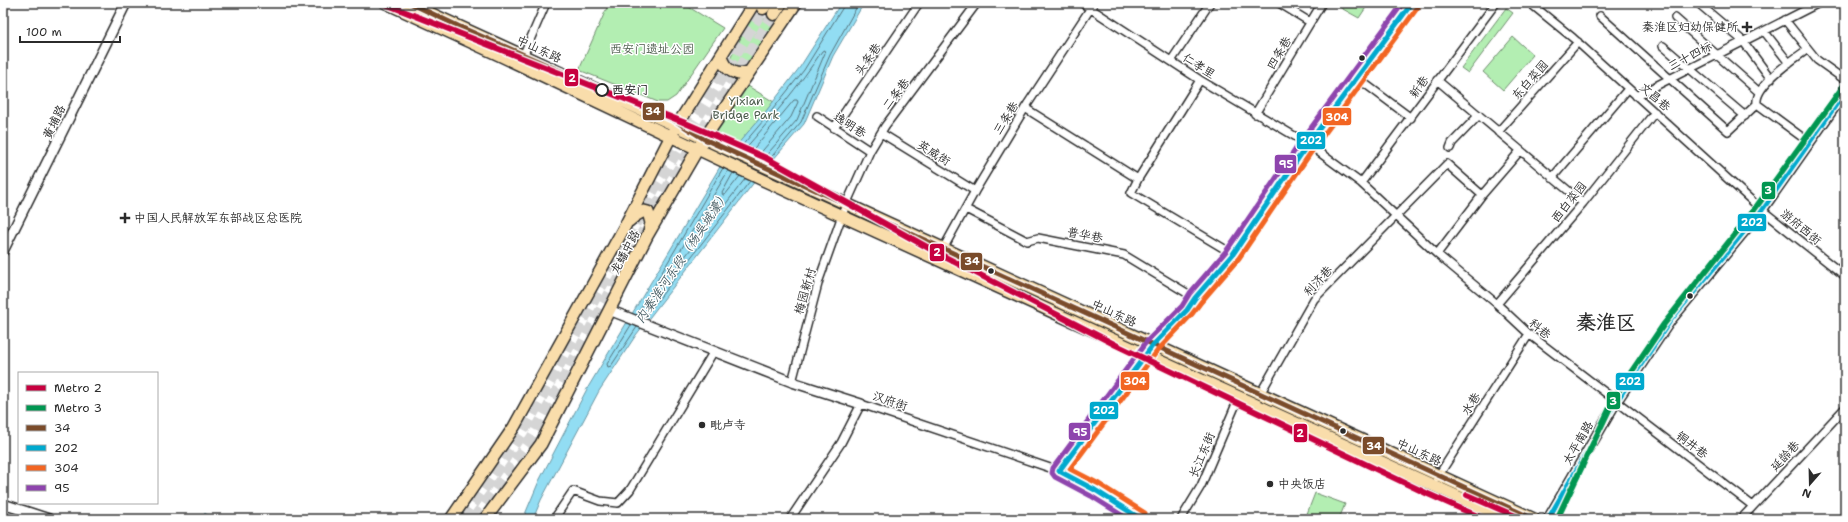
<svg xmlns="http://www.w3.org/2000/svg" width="1848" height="522" viewBox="0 0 1848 522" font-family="'Shantell Sans','LXGW WenKai TC',sans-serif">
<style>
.green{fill:#b3eeb2;stroke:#6f8c6e}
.water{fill:#92ddf3;stroke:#6996a3}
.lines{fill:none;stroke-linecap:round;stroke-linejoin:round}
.shore{stroke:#54727b;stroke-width:1}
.stream{stroke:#6996a3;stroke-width:2}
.highway-tunnel{stroke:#d5d5d5;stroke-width:12;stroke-dasharray:12 6;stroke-linecap:butt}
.street-casing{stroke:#2b2b2b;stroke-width:10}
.secondary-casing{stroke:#2b2b2b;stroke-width:12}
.primary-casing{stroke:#2b2b2b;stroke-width:14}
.highway-casing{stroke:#2b2b2b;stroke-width:15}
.street{stroke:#fff;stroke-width:7}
.secondary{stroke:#fff;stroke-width:9}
.primary{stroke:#f9ddab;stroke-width:11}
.highway{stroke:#f9ddab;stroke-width:12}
.bus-1-casing{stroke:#fff;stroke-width:8}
.bus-2-casing{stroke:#fff;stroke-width:8}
.bus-3-casing{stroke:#fff;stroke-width:8}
.bus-4-casing{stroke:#fff;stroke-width:8}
.bus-1{stroke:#7a4b2a;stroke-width:5}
.bus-2{stroke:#00a9ce;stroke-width:5}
.bus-3{stroke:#f26522;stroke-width:5}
.bus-4{stroke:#8e44ad;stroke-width:5}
.metro-1-casing{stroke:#fff;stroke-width:9}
.metro-2-casing{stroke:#fff;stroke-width:9}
.metro-1{stroke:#c7003f;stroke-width:6}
.metro-2{stroke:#009651;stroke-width:6}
.poi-dot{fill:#2b2b2b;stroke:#fff;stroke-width:1.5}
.stop-dot{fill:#fff;stroke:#2b2b2b;stroke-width:2}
.labels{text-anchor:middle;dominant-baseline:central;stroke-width:3;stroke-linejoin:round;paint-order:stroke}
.poi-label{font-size:12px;fill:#2b2b2b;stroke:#fff;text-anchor:start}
.street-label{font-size:12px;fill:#2b2b2b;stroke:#fff}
.park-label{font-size:12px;fill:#4d5c4d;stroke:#fff}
.stop-label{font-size:12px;font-weight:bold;fill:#2b2b2b;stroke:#fff;text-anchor:start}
.water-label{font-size:13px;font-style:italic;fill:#4a6067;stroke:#fff}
.town-label{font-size:20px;font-weight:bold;fill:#2b2b2b;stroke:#fff}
.line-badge{stroke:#fff;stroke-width:1.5}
.badge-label{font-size:11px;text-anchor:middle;font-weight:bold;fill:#fff}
</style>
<rect width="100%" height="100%" fill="#fff"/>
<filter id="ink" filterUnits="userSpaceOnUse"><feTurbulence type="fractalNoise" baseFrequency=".025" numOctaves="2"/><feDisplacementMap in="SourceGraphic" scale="8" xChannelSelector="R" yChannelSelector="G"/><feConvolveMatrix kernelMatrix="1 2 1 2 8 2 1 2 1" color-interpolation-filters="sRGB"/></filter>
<g filter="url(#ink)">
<path class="green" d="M609 3H682L723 28 676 96 667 102H658L579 70Z
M1332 3H1369L1359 18Z
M1506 8 1513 13 1468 73 1461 68Z
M754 12 777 26 748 64 742 68 736 67 730 59Z
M1513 37 1533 55 1503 90 1483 72Z
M743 83 774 102 739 143 710 130Z
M1315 493 1345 504 1339 519H1305Z"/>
<path class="water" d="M841 3H864L833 56 804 124 759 176 636 335 599 391 541 500 533 519H523L539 481 587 389 724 160 766 111 800 67Z"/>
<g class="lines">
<path class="shore" d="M740 148 769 114 804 70 843 7 844 3
M744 150C772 118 799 86 822 51L824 50 825 53 797 120 763 159
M750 153 794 100H797L798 102 791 117 758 156
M768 161 801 122 830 55 859 3
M728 171 667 273 668 276H670L745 179
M733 173 722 193 723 195H725L740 176
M637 315 723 168
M644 318 750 181
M631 325 607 364 608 367 611 366 637 327"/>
<path class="stream" d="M205 514 213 519"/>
<path class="highway-tunnel" d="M463 519 523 431 653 190 763 8
M474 519 532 438 664 194 774 14"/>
<g class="street-casing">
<path id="street" d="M1082 3 1200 80 1308 144 1361 183 1437 254 1497 304 1529 334 1753 506
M1279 3 1310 22
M1530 3 1573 38 1762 210 1845 276
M1698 3 1743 41 1771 79
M1600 16 1728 131 1757 104 1810 143
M1675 18 1759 92
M1785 20 1817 60 1845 80
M1764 31 1789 63
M1663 46 1745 116
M523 56 546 3
M1171 61 1210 3
M1356 77 1411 118
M1437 80 1583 203
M1636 96 1819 3
M1757 104C1754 85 1794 59 1808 49
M1025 108 1138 179 1200 80
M1255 114 1322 3
M817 116 870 151
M834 128 919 3
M1498 132 1578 42
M881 133 975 191
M1450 148 1452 143 1479 115
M1552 178 1628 89
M1138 179 1131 193 1233 254
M1361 183 1496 3
M966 209 1027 241 1038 238 1124 255 1195 298
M943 249 975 191 1025 108 1094 3
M1437 254 1482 195 1520 151
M1497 304 1583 203 1655 112
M792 382 819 280 845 207 870 151 885 126 977 3
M1260 394 1314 299 1447 164 1482 195
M1437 478 1529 334
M554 519 573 491 600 501 618 503 630 490 714 351
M790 519 841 443 861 404 1059 471 1153 345
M1181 519 1201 486 1239 397
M1741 519 1845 408"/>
</g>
<g class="secondary-casing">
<path id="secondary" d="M3 251 126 3
M609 310 792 382 861 404
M1153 345 1187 310 1195 298 1233 254 1308 144 1412 3
M1059 471 1095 490 1141 519
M3 504 49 519
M1548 519 1616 402 1670 321 1762 210 1845 92"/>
</g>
<g class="primary-casing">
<path id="primary" d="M386 3 499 55 763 180 1507 519
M408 3 1534 519
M721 56C724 70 737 78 750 71
M629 221 635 216 644 211 648 212 651 223 649 232
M451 519 514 427 625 226 673 132 754 3
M485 519 541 444 647 236 700 145 796 3"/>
</g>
<g class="highway-casing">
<path id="highway" d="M763 8 767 3
M774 14 781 3"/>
</g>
<use href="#street" class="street"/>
<use href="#secondary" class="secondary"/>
<use href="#primary" class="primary"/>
<use href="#highway" class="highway"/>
<g class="bus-1-casing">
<path id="bus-1" d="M410 3 458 26 677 122 704 139 1534 519"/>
</g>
<g class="bus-2-casing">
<path id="bus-2" d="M1141 519 1095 490 1059 471 1153 345 1187 310 1195 298 1233 254 1308 144 1412 3
M1548 519 1616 402 1670 321 1762 210 1845 92"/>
</g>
<g class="bus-3-casing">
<path id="bus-3" d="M1145 513 1099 484 1070 469 1158 350 1192 314 1201 302 1239 258 1314 148 1418 7"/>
</g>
<g class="bus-4-casing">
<path id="bus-4" d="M1128 519 1091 496 1055 477 1052 473 1053 468 1147 341 1182 306 1190 293 1227 250 1302 140 1403 3"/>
</g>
<use href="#bus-1" class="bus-1"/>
<use href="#bus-2" class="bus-2"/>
<use href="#bus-3" class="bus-3"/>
<use href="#bus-4" class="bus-4"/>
<g class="metro-1-casing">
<path id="metro-1" d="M383 3 683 122 766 158 945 257 1116 345 1428 494 1484 519
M1467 495 1522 519"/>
</g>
<g class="metro-2-casing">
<path id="metro-2" d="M1557 519 1617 393 1664 324 1754 210 1845 84"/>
</g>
<use href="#metro-1" class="metro-1"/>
<use href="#metro-2" class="metro-2"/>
</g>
</g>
<g class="poi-dot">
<path d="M1745 21h4v4h4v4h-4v4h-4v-4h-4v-4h4z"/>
<circle cx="1362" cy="58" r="3.5"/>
<path d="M123 212h4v4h4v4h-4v4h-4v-4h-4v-4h4z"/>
<circle cx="991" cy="271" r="3.5"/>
<circle cx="1690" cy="296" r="3.5"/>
<circle cx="702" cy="425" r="4"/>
<circle cx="1343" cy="431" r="3.5"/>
<circle cx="1270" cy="484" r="4"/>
</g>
<circle class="stop-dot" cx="602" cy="90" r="6"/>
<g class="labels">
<g class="poi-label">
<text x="1738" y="27" text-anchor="end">秦淮区妇幼保健所</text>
<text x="134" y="218">中国人民解放军东部战区总医院</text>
<text x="710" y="425">毗卢寺</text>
<text x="1278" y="484">中央饭店</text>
</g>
<g class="street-label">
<text transform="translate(539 49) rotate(25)">中山东路</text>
<text transform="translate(1279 53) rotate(-59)">四条巷</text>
<text transform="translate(1690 56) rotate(-28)">三十四标</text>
<text transform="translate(868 59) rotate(-55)">头条巷</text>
<text transform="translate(1199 66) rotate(33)">仁孝里</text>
<text transform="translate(1530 80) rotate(-48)">东白菜园</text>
<text transform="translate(1419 87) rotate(-55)">新巷</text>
<text transform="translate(896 94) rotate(-52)">二条巷</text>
<text transform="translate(1655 97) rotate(41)">文昌巷</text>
<text transform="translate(1006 118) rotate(-58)">三条巷</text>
<text transform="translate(54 122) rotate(-64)">黄埔路</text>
<text transform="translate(850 125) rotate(33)">逸明巷</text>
<text transform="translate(934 153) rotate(32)">英威街</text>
<text transform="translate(1569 202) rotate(-51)">西白菜园</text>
<text transform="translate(1801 227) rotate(39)">游府西街</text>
<text transform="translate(1085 235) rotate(11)">普华巷</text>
<text transform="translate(625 252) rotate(-62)">龙蟠中路</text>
<text transform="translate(1318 281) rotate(-47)">利济巷</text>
<text transform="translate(805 291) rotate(-74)">梅园新村</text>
<text transform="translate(1114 313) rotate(25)">中山东路</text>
<text transform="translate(1540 329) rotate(40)">科巷</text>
<text transform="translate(890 401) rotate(18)">汉府街</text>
<text transform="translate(1471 404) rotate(-58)">水巷</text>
<text transform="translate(1578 443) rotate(-60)">太平南路</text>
<text transform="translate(1692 445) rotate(37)">铜井巷</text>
<text transform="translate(1419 452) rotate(25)">中山东路</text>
<text transform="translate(1202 455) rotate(-67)">长江东街</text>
<text transform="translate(1785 456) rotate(-47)">延龄巷</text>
</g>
<g class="park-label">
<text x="652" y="49">西安门遗址公园</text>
<text x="746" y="101">Yixian<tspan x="746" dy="14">Bridge Park</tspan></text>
</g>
<g class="stop-label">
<text x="612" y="90">西安门</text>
</g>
<g class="water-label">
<text transform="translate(682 257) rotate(-56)">内秦淮河东段（杨吴城濠）</text>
</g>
<g class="town-label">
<text x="1606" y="322">秦淮区</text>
</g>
</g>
<g class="line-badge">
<rect x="564" y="68" width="15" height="19" rx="4" fill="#c7003f"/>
<rect x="642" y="102" width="23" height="19" rx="4" fill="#7a4b2a"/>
<rect x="1322" y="107" width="30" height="19" rx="4" fill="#f26522"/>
<rect x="1296" y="131" width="30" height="19" rx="4" fill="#00a9ce"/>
<rect x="1274" y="154" width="23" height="20" rx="4" fill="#8e44ad"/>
<rect x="1761" y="181" width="15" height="19" rx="4" fill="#009651"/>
<rect x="1737" y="213" width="30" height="19" rx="4" fill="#00a9ce"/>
<rect x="929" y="243" width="16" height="19" rx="4" fill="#c7003f"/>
<rect x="960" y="252" width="23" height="19" rx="4" fill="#7a4b2a"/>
<rect x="1120" y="371" width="30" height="20" rx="4" fill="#f26522"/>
<rect x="1615" y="372" width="30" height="19" rx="4" fill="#00a9ce"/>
<rect x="1606" y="391" width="15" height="19" rx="4" fill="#009651"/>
<rect x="1089" y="401" width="30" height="19" rx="4" fill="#00a9ce"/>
<rect x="1068" y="422" width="23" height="19" rx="4" fill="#8e44ad"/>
<rect x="1293" y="423" width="15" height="20" rx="4" fill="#c7003f"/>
<rect x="1362" y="436" width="23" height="19" rx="4" fill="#7a4b2a"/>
</g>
<g class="badge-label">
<text x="572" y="82">2</text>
<text x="653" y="115">34</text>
<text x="1337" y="121">304</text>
<text x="1311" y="144">202</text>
<text x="1286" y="168">95</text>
<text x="1768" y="194">3</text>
<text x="1752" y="226">202</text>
<text x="937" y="256">2</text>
<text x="972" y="265">34</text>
<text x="1135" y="385">304</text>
<text x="1630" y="385">202</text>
<text x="1613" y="405">3</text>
<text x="1104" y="414">202</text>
<text x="1080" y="436">95</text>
<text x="1300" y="437">2</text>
<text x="1374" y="450">34</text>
</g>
<rect width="1848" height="522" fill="none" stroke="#fff" stroke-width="16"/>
<rect x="8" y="8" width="1832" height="506" fill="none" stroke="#2b2b2b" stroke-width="1.5" filter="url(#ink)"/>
<rect x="18" y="372" width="140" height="132" fill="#ffffff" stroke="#aaaaaa"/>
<rect x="26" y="385" width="20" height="6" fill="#c7003f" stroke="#aaaaaa"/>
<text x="54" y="392" font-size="12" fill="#2b2b2b">Metro 2</text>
<rect x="26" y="405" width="20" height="6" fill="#009651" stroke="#aaaaaa"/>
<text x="54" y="412" font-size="12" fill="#2b2b2b">Metro 3</text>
<rect x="26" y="425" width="20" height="6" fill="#7a4b2a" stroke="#aaaaaa"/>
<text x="54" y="432" font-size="12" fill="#2b2b2b">34</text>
<rect x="26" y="445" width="20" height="6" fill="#00a9ce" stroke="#aaaaaa"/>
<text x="54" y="452" font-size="12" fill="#2b2b2b">202</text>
<rect x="26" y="465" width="20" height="6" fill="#f26522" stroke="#aaaaaa"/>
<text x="54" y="472" font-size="12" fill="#2b2b2b">304</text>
<rect x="26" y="485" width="20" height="6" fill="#8e44ad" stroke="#aaaaaa"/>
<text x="54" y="492" font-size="12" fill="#2b2b2b">95</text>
<g transform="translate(1810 484) rotate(200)" stroke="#ffffff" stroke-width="3" paint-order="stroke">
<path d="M0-3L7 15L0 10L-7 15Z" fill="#2b2b2b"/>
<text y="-6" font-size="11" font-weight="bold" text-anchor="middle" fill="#2b2b2b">N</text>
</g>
<path d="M20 36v6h100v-6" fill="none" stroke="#2b2b2b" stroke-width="2"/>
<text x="26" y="36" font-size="12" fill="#2b2b2b" stroke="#ffffff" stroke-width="3" paint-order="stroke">100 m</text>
</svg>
